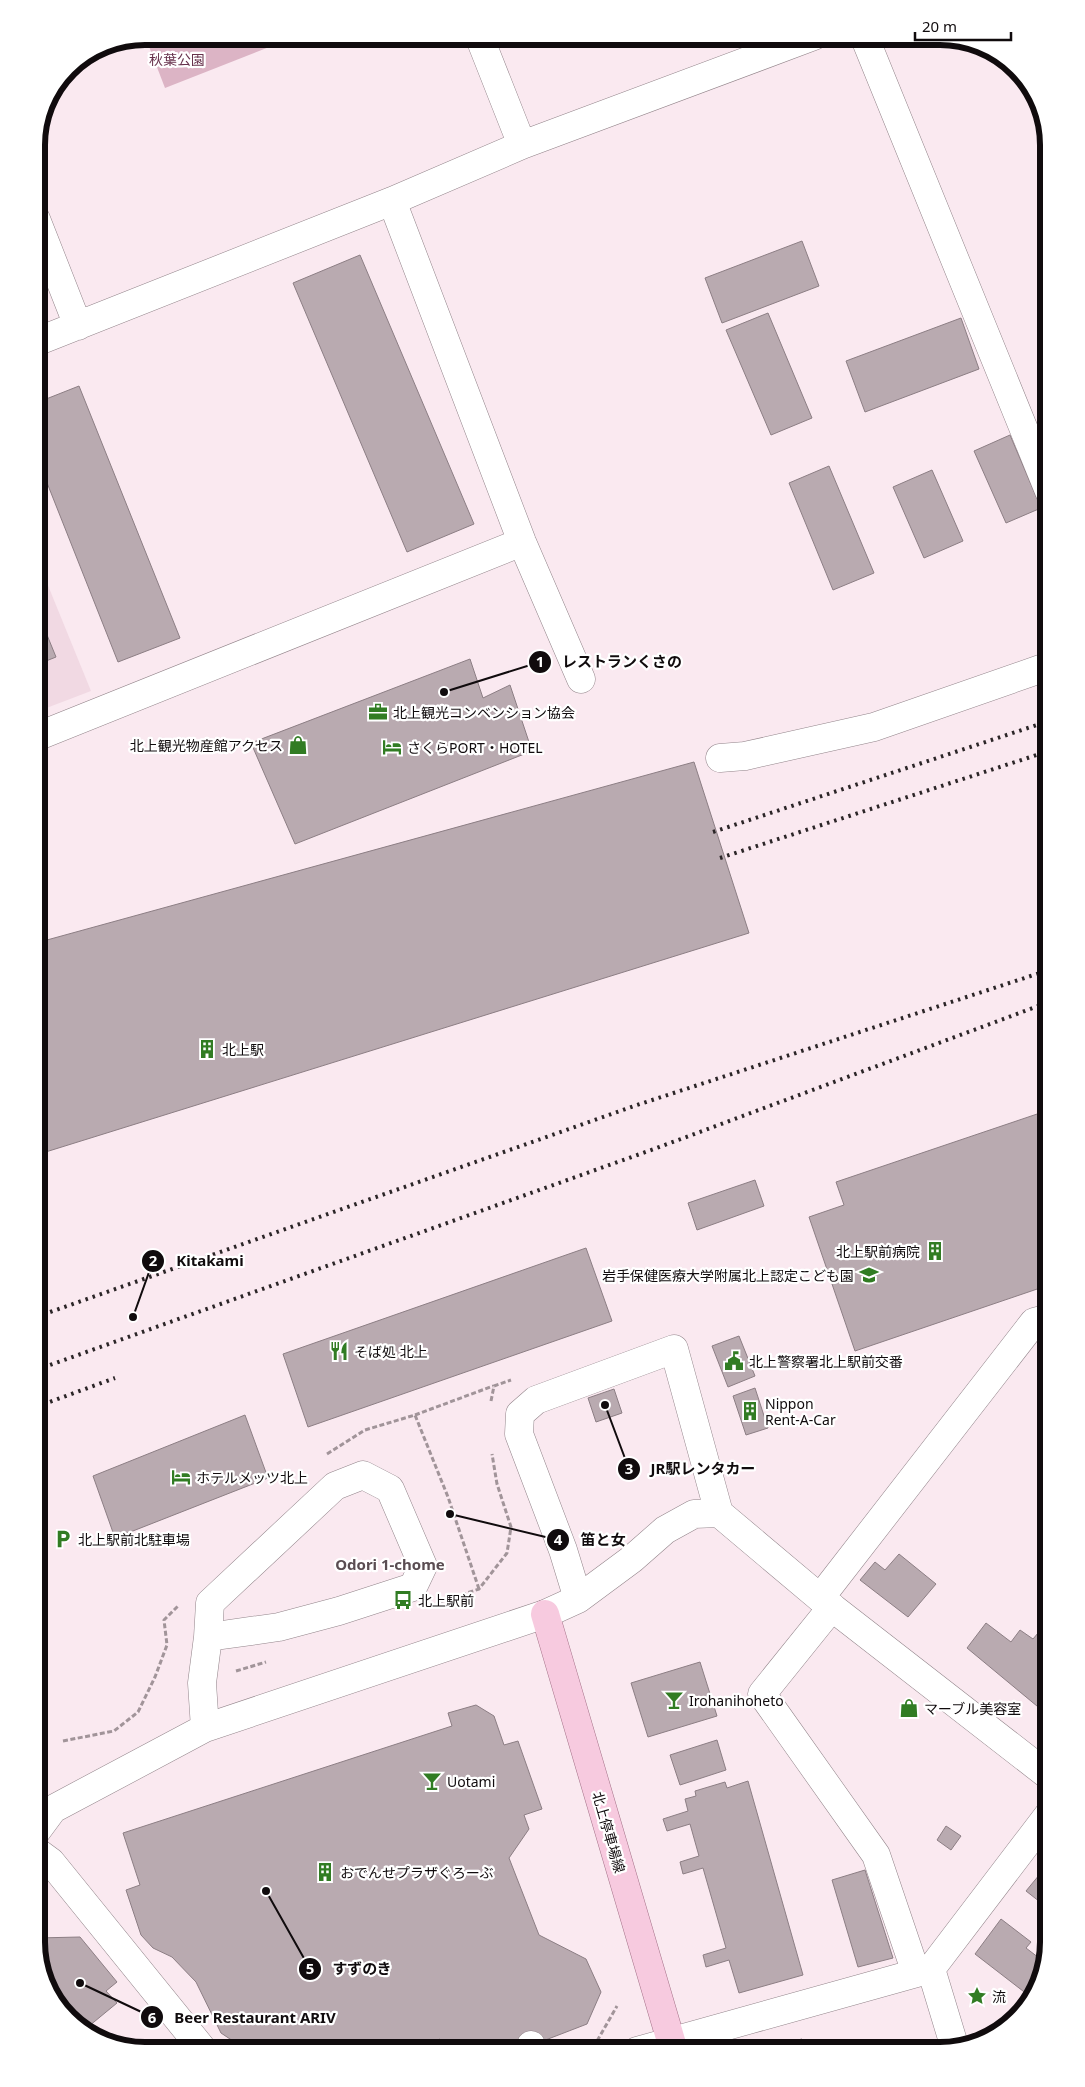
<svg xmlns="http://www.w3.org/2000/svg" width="1085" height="2087" viewBox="0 0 1085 2087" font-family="'Noto Sans','Noto Sans JP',sans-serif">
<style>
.built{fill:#f1d9e3}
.green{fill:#dcb4c5}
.building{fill:#b9aab0;stroke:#8c7e84}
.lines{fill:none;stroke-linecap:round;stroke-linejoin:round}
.minor-casing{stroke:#92848a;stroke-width:29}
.major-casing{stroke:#a37087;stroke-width:29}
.path{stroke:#a19499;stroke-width:3;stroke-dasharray:5 2.5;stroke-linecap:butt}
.minor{stroke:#fff;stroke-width:28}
.major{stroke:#f7cadf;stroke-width:28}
.rail{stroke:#2b2527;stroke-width:4;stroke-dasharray:2.5 5;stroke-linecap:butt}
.labels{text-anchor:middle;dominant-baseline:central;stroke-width:4.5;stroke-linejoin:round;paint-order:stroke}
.park-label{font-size:14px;fill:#67324c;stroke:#fff}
.poi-label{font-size:14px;fill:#100b0d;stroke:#fff;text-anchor:start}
.street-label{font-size:14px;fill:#100b0d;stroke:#fff}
.neighbourhood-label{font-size:15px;font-weight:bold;fill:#5a4d52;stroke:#fff}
.rim{fill:none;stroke:#100b0d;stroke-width:6}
.leader{fill:none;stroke:#100b0d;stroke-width:2}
.callout-dot{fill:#100b0d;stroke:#fff;stroke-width:2}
.mark-label{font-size:15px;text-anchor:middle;font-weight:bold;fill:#fff}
.callout-label{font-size:15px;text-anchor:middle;font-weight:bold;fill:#100b0d;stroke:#fff;stroke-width:4.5;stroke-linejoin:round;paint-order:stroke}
</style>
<rect width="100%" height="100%" fill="#fae9f0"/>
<path class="built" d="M36 556 91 691 36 712Z"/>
<path class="green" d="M145 36H297L165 88Z"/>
<path class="building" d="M802 241 819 286 722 323 705 278Z
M360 255 474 524 407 552 293 283Z
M768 313 812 418 771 435 726 330Z
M961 318 979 369 865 412 846 361Z
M79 386 180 638 118 662 36 455V403Z
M1010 435 1041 508 1006 523 974 451Z
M829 466 874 573 833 590 789 483Z
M932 470 963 541 924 558 893 487Z
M36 608 56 657 36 665Z
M470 659 483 698 510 685 532 751 295 844 251 743Z
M694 762 749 933 36 1155V943Z
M1049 1110V1285L855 1351 809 1217 844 1205 836 1182Z
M755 1180 764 1206 697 1230 688 1203Z
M586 1248 612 1321 308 1427 283 1354Z
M739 1336 755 1376 728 1387 712 1346Z
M755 1388 768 1428 746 1435 733 1396Z
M614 1389 622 1413 596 1422 588 1398Z
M245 1415 268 1478 115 1538 93 1476Z
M899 1554 936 1584 908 1617 860 1580 875 1562 885 1570Z
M1049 1620V1716L967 1648 986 1623 1011 1642 1020 1630 1033 1639Z
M700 1662 717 1716 648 1737 631 1683Z
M476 1705 494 1716 504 1745 518 1741 542 1809 524 1815 529 1829 509 1858 539 1935 586 1959 601 1992 587 2024 517 2051H444L440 2039 408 2051H248L221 2033 196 1982 172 1957 153 1948 141 1935 126 1890 140 1885 123 1833 452 1726 448 1713Z
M36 1727 39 1756 36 1760Z
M717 1740 726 1770 680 1785 670 1755Z
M748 1781 803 1975 739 1993 729 1960 706 1967 703 1955 726 1948 703 1868 683 1874 680 1862 699 1856 690 1824 667 1831 663 1819 688 1811 685 1799 696 1796 695 1791 725 1782 727 1788Z
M946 1826 961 1836 951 1850 937 1840Z
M1049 1863V1909L1026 1891Z
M865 1870 893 1958 858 1967 832 1880Z
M1001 1919 1031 1942 1026 1948 1043 1961 1032 1998 975 1954Z
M80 1937 117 1982 106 1991 117 2003 83 2031 45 1984 36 1942V1938Z
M802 2039 806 2051H765V2048Z"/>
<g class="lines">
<g class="minor-casing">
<path id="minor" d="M479 36 522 145
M864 36 1049 491
M392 201 522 542 581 679
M36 219 78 326
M36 342 392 201 522 145 814 36
M36 737 522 542
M720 758 745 756 874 727 1049 666
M820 1598 1034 1322 1049 1318
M578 1599 563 1550 519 1434 520 1414 536 1400 674 1349 719 1513
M832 1607 762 1694 876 1855 916 1973
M205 1728 202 1683 208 1637 210 1603 335 1486 363 1475 390 1489 423 1566 413 1587 339 1611 279 1627 208 1637
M36 1832 53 1809 205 1728 545 1614 578 1599 632 1559 665 1530 694 1514 719 1513 820 1598 1049 1776
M36 1851 51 1862 204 2051
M531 2045 532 2051
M955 2048 931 1969 1049 1814
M637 2051 931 1969"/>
</g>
<g class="major-casing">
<path id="major" d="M545 1614 674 2051"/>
</g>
<path class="path" d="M491 1401 494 1386 511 1380
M415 1415 493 1386
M327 1454 365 1430 415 1415 448 1497 479 1589
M440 1602 479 1589 507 1553 511 1527 497 1484 492 1454
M236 1671 266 1662
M63 1741 114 1731 138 1712 155 1677 167 1645 164 1620 179 1605
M569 2051 597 2041 617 2006"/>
<use href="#minor" class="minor"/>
<use href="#major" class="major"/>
<path class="rail" d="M713 832 1049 721
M720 858 1049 751
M36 1317 637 1105 1049 970
M36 1370 654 1149 1049 1002
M36 1407 115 1378"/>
</g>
<defs>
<g id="office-bare" transform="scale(1.5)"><path d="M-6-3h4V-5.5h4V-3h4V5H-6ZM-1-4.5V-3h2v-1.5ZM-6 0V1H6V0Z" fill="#317c23" stroke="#fff" stroke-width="2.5" paint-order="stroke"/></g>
<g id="shop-bare" transform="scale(1.5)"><path d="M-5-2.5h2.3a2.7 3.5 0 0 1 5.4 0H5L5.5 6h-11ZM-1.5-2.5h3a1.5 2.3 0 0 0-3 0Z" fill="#317c23" stroke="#fff" stroke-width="2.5" paint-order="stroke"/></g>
<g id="hotel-bare" transform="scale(1.5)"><path d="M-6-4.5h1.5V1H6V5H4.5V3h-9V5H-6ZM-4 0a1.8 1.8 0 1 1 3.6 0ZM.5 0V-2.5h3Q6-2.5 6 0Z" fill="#317c23" stroke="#fff" stroke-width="2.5" paint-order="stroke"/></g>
<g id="building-bare" transform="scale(1.5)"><path d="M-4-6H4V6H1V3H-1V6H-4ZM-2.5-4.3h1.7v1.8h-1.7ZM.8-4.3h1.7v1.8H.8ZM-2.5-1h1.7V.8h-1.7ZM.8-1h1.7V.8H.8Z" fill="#317c23" stroke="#fff" stroke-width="2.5" paint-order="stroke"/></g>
<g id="school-bare" transform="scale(1.5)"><path d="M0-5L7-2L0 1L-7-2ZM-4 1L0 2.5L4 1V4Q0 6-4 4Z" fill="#317c23" stroke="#fff" stroke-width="2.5" paint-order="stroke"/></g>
<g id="restaurant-bare" transform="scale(1.5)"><path d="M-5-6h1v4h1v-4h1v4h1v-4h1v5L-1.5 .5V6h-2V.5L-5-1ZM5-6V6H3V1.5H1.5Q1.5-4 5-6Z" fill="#317c23" stroke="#fff" stroke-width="2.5" paint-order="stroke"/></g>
<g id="civic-bare" transform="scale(1.5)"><path d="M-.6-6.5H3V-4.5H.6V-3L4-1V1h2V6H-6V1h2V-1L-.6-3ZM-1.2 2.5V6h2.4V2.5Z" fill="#317c23" stroke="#fff" stroke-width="2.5" paint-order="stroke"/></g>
<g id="parking-bare" transform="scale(1.5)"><path d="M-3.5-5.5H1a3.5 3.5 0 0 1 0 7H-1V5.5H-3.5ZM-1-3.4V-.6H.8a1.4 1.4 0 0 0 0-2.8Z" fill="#317c23" stroke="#fff" stroke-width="2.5" paint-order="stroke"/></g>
<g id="bus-bare" transform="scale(1.5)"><path d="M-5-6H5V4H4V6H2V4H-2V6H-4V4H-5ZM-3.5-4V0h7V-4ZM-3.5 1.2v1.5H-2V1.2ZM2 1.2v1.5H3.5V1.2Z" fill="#317c23" stroke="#fff" stroke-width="2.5" paint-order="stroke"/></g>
<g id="bar-bare" transform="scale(1.5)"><path d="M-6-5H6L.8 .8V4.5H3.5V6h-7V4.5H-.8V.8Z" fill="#317c23" stroke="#fff" stroke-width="2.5" paint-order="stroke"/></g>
<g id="sight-bare" transform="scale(1.5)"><path d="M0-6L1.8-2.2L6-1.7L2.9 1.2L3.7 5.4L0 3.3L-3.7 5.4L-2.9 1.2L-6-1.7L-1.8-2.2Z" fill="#317c23" stroke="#fff" stroke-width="2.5" paint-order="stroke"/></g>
</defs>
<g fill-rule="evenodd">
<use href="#office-bare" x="378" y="712"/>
<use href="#shop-bare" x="298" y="745"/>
<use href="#hotel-bare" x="392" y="747"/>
<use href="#building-bare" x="207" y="1049"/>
<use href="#building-bare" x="935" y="1251"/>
<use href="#school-bare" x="869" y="1275"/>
<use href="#restaurant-bare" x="339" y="1351"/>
<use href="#civic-bare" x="734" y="1361"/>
<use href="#building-bare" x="750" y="1411"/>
<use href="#hotel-bare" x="181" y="1477"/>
<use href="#parking-bare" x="63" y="1539"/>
<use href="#bus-bare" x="403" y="1600"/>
<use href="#bar-bare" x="674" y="1700"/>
<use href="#shop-bare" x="909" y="1708"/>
<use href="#bar-bare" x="432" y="1781"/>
<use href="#building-bare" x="325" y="1872"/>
<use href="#sight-bare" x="977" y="1996"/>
</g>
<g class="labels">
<g class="park-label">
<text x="177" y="59">秋葉公園</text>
</g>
<g class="poi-label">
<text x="393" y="712">北上観光コンベンション協会</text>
<text x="283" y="745" text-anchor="end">北上観光物産館アクセス</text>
<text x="407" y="747">さくらPORT・HOTEL</text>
<text x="222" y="1049">北上駅</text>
<text x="920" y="1251" text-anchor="end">北上駅前病院</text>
<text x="854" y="1275" text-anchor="end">岩手保健医療大学附属北上認定こども園</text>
<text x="354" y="1351">そば処 北上</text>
<text x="749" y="1361">北上警察署北上駅前交番</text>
<text x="765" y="1403">Nippon<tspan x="765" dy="16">Rent-A-Car</tspan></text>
<text x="196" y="1477">ホテルメッツ北上</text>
<text x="78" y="1539">北上駅前北駐車場</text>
<text x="418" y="1600">北上駅前</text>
<text x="689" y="1700">Irohanihoheto</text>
<text x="924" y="1708">マーブル美容室</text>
<text x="447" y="1781">Uotami</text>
<text x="340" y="1872">おでんせプラザぐろーぶ</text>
<text x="992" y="1996">流</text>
</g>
<g class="street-label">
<text transform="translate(609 1832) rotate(74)">北上停車場線</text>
</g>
<g class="neighbourhood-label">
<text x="390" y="1564">Odori 1-chome</text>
</g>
</g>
<path d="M0 0H1085V2087H0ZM145 45H940A100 100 0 0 1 1040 145V1942A100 100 0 0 1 940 2042H145A100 100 0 0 1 45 1942V145A100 100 0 0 1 145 45Z" fill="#fff" fill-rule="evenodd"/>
<path class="rim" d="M145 45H940A100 100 0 0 1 1040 145V1942A100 100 0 0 1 940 2042H145A100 100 0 0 1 45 1942V145A100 100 0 0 1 145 45Z"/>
<path class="leader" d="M444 692L540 662M133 1317L153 1261M605 1405L629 1469M450 1514L558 1540M266 1891L310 1969M80 1983L152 2017"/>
<g class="callout-dot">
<circle cx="444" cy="692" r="5"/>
<circle cx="133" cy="1317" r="5"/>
<circle cx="605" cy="1405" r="5"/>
<circle cx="450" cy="1514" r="5"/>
<circle cx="266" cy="1891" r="5"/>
<circle cx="80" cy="1983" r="5"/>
<circle cx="540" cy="662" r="12"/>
<circle cx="153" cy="1261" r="12"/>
<circle cx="629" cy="1469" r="12"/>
<circle cx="558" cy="1540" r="12"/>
<circle cx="310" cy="1969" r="12"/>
<circle cx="152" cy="2017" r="12"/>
</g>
<g class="mark-label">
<text x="540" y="667">1</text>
<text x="153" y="1266">2</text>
<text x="629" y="1474">3</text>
<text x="558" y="1545">4</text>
<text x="310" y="1974">5</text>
<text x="152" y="2023">6</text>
</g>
<g class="callout-label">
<text x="622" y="667">レストランくさの</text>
<text x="210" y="1266">Kitakami</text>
<text x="703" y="1474">JR駅レンタカー</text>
<text x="603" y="1545">笛と女</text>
<text x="362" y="1974">すずのき</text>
<text x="255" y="2023">Beer Restaurant ARIV</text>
</g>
<path d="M915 32v8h96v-8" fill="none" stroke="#100b0d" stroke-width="2.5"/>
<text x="922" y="32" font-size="15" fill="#100b0d" stroke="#ffffff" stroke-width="4" paint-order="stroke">20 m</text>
</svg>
